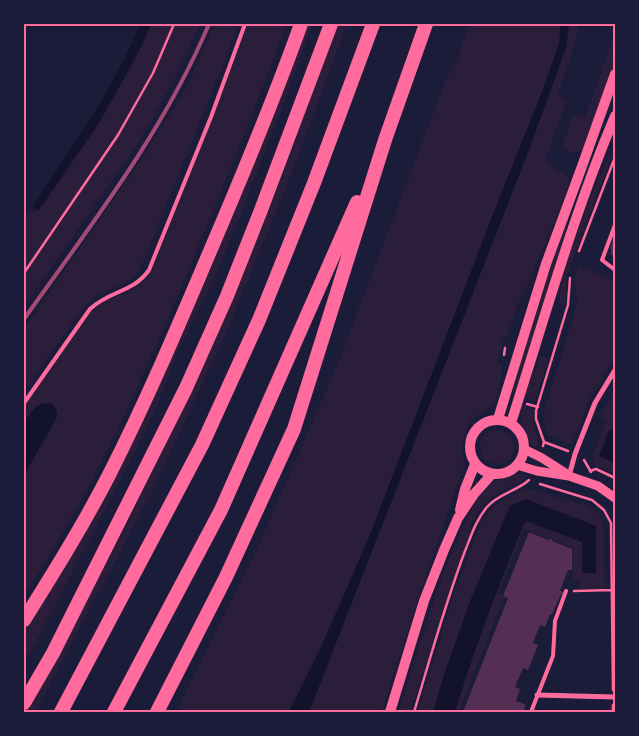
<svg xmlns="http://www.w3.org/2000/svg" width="639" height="736" viewBox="0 0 639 736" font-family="Helvetica,sans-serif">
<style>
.green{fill:#2a1e3b}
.water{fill:#12122b}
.building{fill:#542f53}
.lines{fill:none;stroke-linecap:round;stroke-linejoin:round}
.path{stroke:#ff6b9d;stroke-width:2.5}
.service{stroke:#ff6b9d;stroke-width:4}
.minor{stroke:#ff6b9d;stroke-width:5}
.tertiary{stroke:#ff6b9d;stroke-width:9}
.secondary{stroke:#ff6b9d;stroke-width:10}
.motorway{stroke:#ff6b9d;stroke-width:14}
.rail{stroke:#a44b75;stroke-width:4}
.neatline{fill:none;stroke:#ff6b9d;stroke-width:2}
</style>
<rect width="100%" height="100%" fill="#1b1b3a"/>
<path class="green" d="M151 24H200L175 78 139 142 24 307V215L39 210C80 150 123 91 151 24Z
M215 24H239L145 258 139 271 129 281 97 295 86 304 24 391V329L143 157 187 86Z
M248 24H287C244 136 200 247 151 356 135 392 119 428 101 463 78 509 51 553 24 597V475L54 424 32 411 24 422V407L88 316C92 312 96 308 100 305 118 292 135 295 150 274 185 191 217 108 248 24Z
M304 24H312L297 68 242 212 214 279 180 347 156 408 131 459 36 642 24 663V631L40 607 77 544Z
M337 24H347L319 100 287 185 227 331 152 492 35 712H26C103 575 174 435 236 290 245 267 256 244 265 220 291 155 314 89 337 24Z
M469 24H561L559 44 542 92 495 209 368 540 320 649 289 712H181L182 710 178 708 257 549 337 366 447 77 457 59Z
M569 24H578L575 45 557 96 567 100 546 157C547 169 559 170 567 176L569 182 568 189 526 289 517 306 507 338H504L499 355 498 365H502L500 384 494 405 471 420 460 448 465 464 416 605 382 712H309L530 147 566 48Z
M615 34V64L584 148C577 155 571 154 564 148V141L574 114 585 117Z
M615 144V149L566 278V302L565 306 559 304 562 273 594 188Z
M581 176 583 177 567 224 559 255 534 333 517 391 512 389 540 295Z
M579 267 615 280V357L590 399 572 445 549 435 543 416 577 304 575 277Z
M542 356 549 359 535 401 525 398 527 389Z
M615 389V428L609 431 599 456 615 463V474L609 470 596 467 593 455 606 420 601 417 605 407Z
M523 405 533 409C530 424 539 434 539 450 531 447 521 427 521 418 521 414 522 409 523 405Z
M480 447a17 17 0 1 1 34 0a17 17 0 1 1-34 0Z
M517 474 529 475C522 483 515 485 505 489 491 496 481 507 473 520L410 712H398C412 668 425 624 441 581 449 559 457 538 468 517 473 508 478 495 485 487 493 479 507 479 517 474Z
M527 489 588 506 598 513 602 519 604 531 605 589H579V581H573L572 548 551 538 524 529 498 594 504 597 459 712H455C474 649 498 587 523 526L526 520 582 542V573L596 526 510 506 471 599 444 675 433 712H417L455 591 481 522 494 506 507 497Z"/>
<path class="water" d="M140 24H151L140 49 99 123 39 210H36L33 206C71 147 114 89 140 24Z
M561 24H569L566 47 530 147 309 712H289L320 649 368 540 495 209 542 92 559 44Z
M43 403C54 403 57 406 57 417L24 475V422L32 411 37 406Z
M615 428V463L599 456 609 431Z
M526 499 596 526V573H582V542L526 521 523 526C498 587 474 649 455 712H433L444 675 471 599 510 506Z"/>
<path class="building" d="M615 234V262L611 253V245Z
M529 532 548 540 551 538 552 541 572 549V570H568L560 591H562L563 594 560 596 552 615 550 614 545 627 540 625 533 643 538 645 528 670 523 668 515 687 520 689 516 701 526 705 523 712H463L508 598 503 596Z"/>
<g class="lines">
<path class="path" d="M579 251 615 157
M24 273 118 135 153 73 174 24
M504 355 505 348
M527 404 538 407
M544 442 568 451
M543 446 544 442 536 419V411L568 305 570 278
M584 460 591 472
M590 471 596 469 615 478
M540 484 592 500 604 510 611 523 613 690
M574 591 612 590
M613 705V712
M414 712C430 659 445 604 465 551 471 536 476 520 487 507 498 494 517 491 529 480"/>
<path class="service" d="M615 225 602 260 615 270
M24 403 90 309C110 290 133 293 149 270L211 117 245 24
M531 712 553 656 555 621 566 591"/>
<path class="minor" d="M569 476 575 454 595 403 615 370
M537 695 615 697"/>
<path class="tertiary" d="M524 449 542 458 567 474
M517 465 537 471 569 476 598 486 615 498"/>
<path class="secondary" d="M498 419 546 264 581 169 615 74
M470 447a27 27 0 1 1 54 0a27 27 0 1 1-54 0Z
M511 423C544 320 573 215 615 116
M460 510 465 489 475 464
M390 712 424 601 444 550 458 518 474 494 492 474"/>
<path class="motorway" d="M24 620C54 572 84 524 110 473 146 402 177 329 208 256 241 179 273 102 301 24
M24 703 53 653 186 388 227 296 261 210 331 24
M61 712 202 445 259 320 314 183 373 24
M114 712 221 510 357 202
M157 712 226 577 294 429 385 140 426 24"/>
<path class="rail" d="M24 319C91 225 164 131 209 24"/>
</g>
<rect width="639" height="736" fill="none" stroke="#1b1b3a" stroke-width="50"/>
<rect x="25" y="25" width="589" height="686" class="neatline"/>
</svg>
